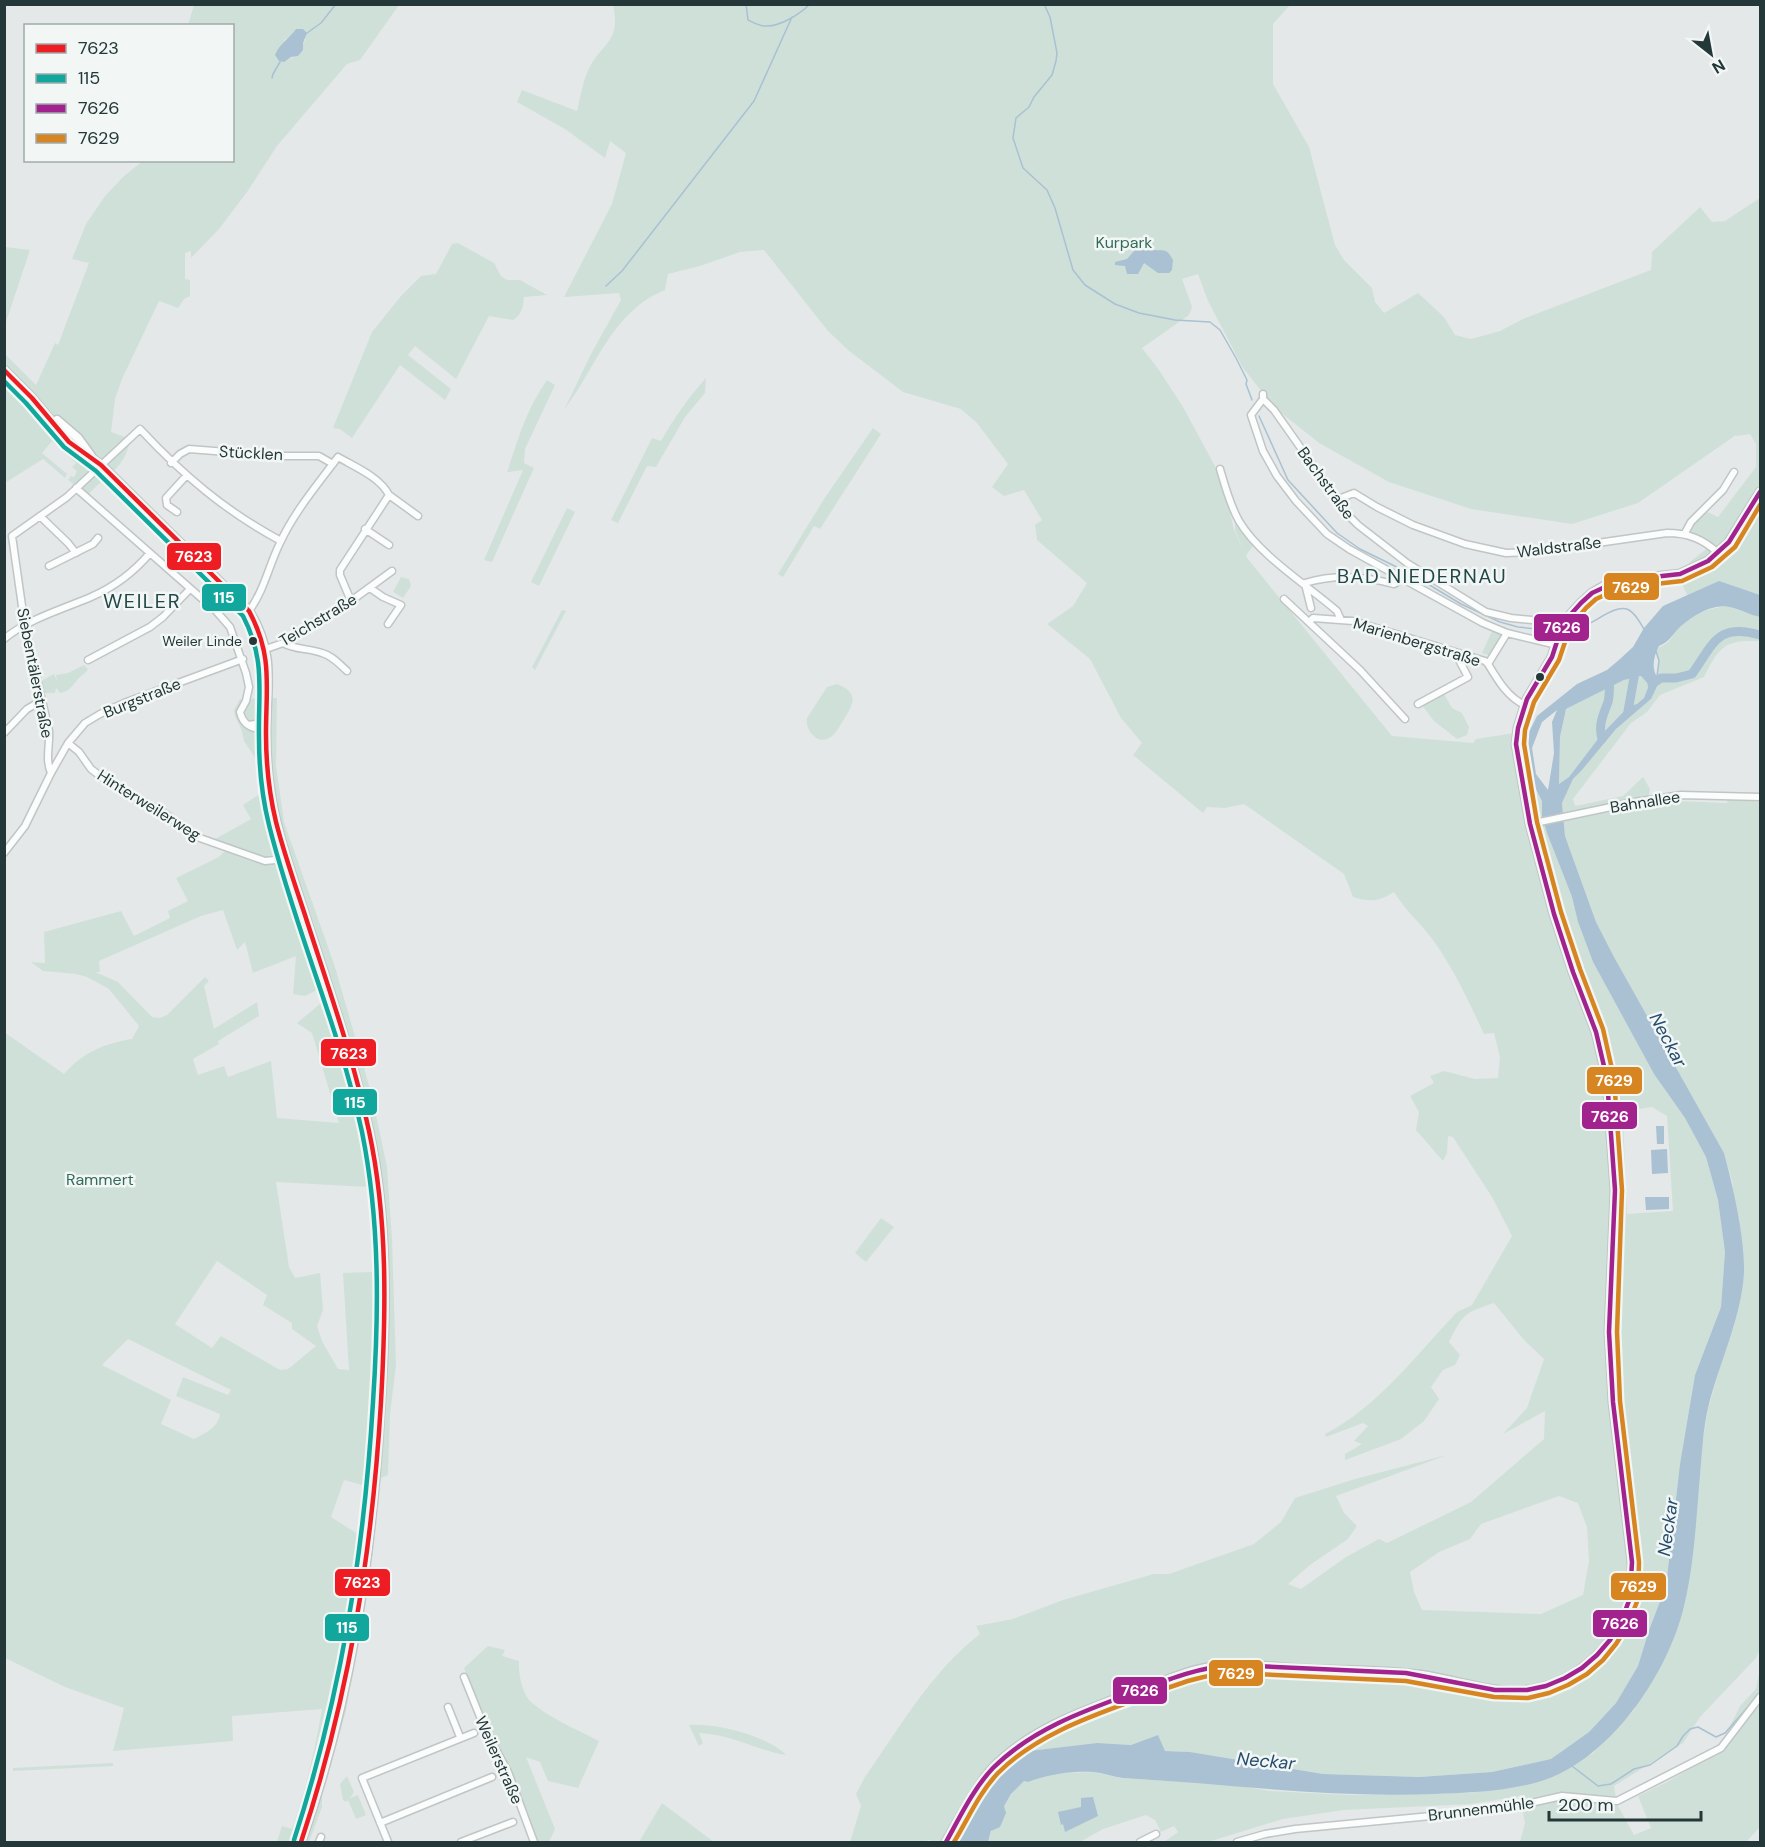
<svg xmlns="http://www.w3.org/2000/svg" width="1765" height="1847" viewBox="0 0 1765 1847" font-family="'DM Sans',sans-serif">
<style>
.green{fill:#cfe0d9;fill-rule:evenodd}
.water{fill:#a9c1d2;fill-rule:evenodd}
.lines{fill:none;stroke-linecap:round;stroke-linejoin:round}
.stream{stroke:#a9c1d2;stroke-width:1.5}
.river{stroke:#a9c1d2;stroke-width:9}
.street-casing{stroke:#c1c5c5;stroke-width:9}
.secondary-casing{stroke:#c0c5c5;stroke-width:11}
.street{stroke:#fbfcfc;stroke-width:6}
.secondary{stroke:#fbfcfc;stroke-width:8}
.bus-1-casing{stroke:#f2f7f6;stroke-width:9}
.bus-2-casing{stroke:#f2f7f6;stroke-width:9}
.bus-3-casing{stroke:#f2f7f6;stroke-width:9}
.bus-4-casing{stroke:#f2f7f6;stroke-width:9}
.bus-1{stroke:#ee1d23;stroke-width:4.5}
.bus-2{stroke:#12a79d;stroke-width:4.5}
.bus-3{stroke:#a2238e;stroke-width:4.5}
.bus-4{stroke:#d78521;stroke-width:4.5}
.bus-dot{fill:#243839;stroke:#f2f7f6;stroke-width:2}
.labels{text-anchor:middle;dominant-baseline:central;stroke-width:5;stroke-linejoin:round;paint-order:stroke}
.bus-label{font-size:14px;fill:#243839;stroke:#f2f7f6;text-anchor:end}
.park-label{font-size:16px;fill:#336b59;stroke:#f2f7f6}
.street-label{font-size:16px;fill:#243839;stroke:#f2f7f6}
.water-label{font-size:18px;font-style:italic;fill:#264c6d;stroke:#f2f7f6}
.quarter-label{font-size:20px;letter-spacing:1.5px;fill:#224748;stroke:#f2f7f6}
.line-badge{stroke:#f2f7f6;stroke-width:2}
.badge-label{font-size:16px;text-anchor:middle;font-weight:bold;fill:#fff}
</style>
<rect width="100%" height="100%" fill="#e4e8e8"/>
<path class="green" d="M194 5H399L360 60 347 64 277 146 247 192 219 229 191 258V251L185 253V279L190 280V296L184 299 178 308 159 301 122 379 115 399 111 432 130 439C125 470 107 473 88 495L68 480 71 476 74 477 77 471 72 467 76 463 52 441 42 453 67 474 65 478 43 459 5 483 4 353 36 385 55 343 58 345 89 263 72 259 86 224 105 196 124 176 144 160 178 161 181 162V161L232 160V26L188 25ZM296 29 306 39 303 43V50L294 57 288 59 284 40 290 37Z
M613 5H1290L1273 24V84L1309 147 1335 245 1344 260 1372 288 1375 302 1384 313 1418 293 1444 317 1455 335 1471 339 1500 331 1523 319 1651 270 1652 252 1700 207 1712 222 1725 221 1760 198V595L1742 590 1688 596 1678 577 1691 561 1710 546 1685 533 1703 510 1718 517 1756 467V444L1750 434 1736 436V435L1638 503 1572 524 1471 509 1389 482 1319 443 1274 407 1243 368 1208 301 1198 274 1182 279 1192 307 1189 315 1142 348 1159 370 1183 407 1223 481 1234 530 1243 550 1235 530V522L1237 521 1254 545 1246 555 1247 558 1392 736 1473 743 1476 739 1515 733 1527 736 1525 760 1528 774 1542 801V816L1547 833 1572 897 1578 922 1593 962 1654 1074 1685 1118 1706 1157 1718 1200 1725 1252 1721 1307 1695 1375 1680 1464 1666 1586 1649 1630 1638 1666 1616 1703 1589 1732 1551 1759 1492 1772 1419 1777 1323 1774 1190 1752 1164 1751 1158 1735 1131 1745 1097 1743 1029 1751 1008 1765 988 1786 957 1842H933L929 1840 923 1842H850L861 1806 856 1794 865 1777C900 1727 931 1672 980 1634L976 1626 1013 1619 1063 1600 1154 1574H1169L1254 1544 1281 1522 1295 1498 1355 1479 1447 1455 1336 1496 1344 1513 1357 1526 1348 1539 1310 1565 1288 1584 1301 1589 1346 1557 1379 1539 1387 1543 1471 1502 1544 1439 1545 1411 1503 1434 1527 1408 1544 1359 1524 1340 1494 1303C1464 1313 1463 1314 1449 1342L1460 1355 1455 1365 1443 1370 1431 1387 1439 1399 1424 1421 1401 1439 1345 1460V1454L1362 1444 1354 1441 1368 1426 1363 1423 1326 1437 1325 1434C1378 1407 1416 1355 1457 1312L1472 1305 1512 1236 1492 1197 1453 1137 1448 1136 1447 1153 1443 1161 1416 1130 1419 1112 1410 1096 1434 1083 1430 1076 1444 1071 1475 1079 1498 1078 1500 1057 1494 1033 1484 1034C1470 1004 1456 974 1438 947 1425 927 1406 912 1394 892 1378 902 1371 902 1353 897L1344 874 1244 804 1225 808 1207 807 1203 813 1133 755 1142 743 1121 718 1090 659 1047 624 1073 606 1087 583 1037 540 1035 525 1042 520 1024 490 1004 496 992 487 1008 464 977 423 961 409 903 392 848 350 828 331 764 250 740 252 700 266 668 274 665 290C613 310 595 369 564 410L591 354 621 300 619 293 564 297 612 204 626 153 610 141 605 158 565 129 517 102 522 90 577 111C580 99 582 85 587 73 599 43 622 45 613 5ZM1652 1107 1667 1116 1673 1211 1627 1214 1623 1118 1639 1109ZM1559 1496 1578 1503 1587 1527 1589 1561 1583 1595 1541 1614 1422 1610 1414 1592 1410 1572 1439 1552 1470 1539 1481 1524Z
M458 243 494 263 501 276 507 280H520L547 295 524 297C523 308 522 314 513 320L489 316 456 379 415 346 408 355 451 389 445 400 400 365 352 438 340 429 333 428 372 332 401 296 421 276 436 274 452 244Z
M5 247 30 250 5 325 4 247Z
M706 378 705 393 685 417 656 467 647 466 618 523 611 520 652 438 661 441C674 418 688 398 706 378Z
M547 380 555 385 525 449 524 463 534 468 492 562 484 560 523 470 507 472C519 437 526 410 547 380Z
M873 428 881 434 820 529 814 526 783 577 778 574 824 499Z
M567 508 575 512 539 586 531 582Z
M401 577 409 579 411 586 403 598 393 592Z
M1728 606 1760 617V641C1725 640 1720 645 1704 677L1660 695 1647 712 1631 723 1573 799 1575 806 1623 796 1643 777 1650 789 1646 810 1654 809V804L1677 801 1727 803 1728 799 1760 802V1650L1756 1658 1700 1717 1683 1743 1614 1786 1617 1804 1634 1835 1651 1828 1638 1796 1667 1782 1716 1754 1728 1736 1727 1732 1740 1706 1756 1689 1760 1670V1827L1746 1842H1520L1525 1823 1520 1796 1472 1804 1344 1810 1283 1819 1208 1842H1164L1178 1832 1174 1826 1161 1832 1155 1820 1146 1815 1103 1829 1080 1842H988C995 1820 1006 1796 1024 1781L1028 1782 1053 1773 1094 1772 1121 1778 1233 1785 1271 1791 1350 1795 1470 1793 1519 1786 1593 1753 1634 1710 1703 1440 1708 1409 1741 1293 1744 1271 1732 1181 1724 1153 1614 957 1596 922 1565 836 1562 803 1573 779 1582 770 1616 729 1651 699 1661 678 1657 677 1659 661 1656 651C1659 646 1662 647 1667 643 1671 640 1673 634 1676 631 1690 615 1708 608 1728 606Z
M562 610 566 611 535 670 532 667Z
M1492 631 1503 636 1491 656 1482 653Z
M84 665 88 669C86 673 83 674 80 677 73 684 71 691 60 693L56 688 55 693H45L41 681 54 674 57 681 56 675 68 673Z
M1641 676 1649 685 1644 698 1637 704 1629 706 1601 735 1569 777 1559 785 1560 737 1566 709 1624 680Z
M837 684C862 694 852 706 841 724 838 729 835 735 829 738 817 745 805 730 807 718L827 687Z
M1444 694 1452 708 1462 713 1469 727 1467 735 1457 739 1434 721 1422 705Z
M277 698 276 766 284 822 335 967 372 1096 387 1167 392 1240 396 1365 390 1414 388 1475 381 1478 366 1599 346 1711 322 1796V1807L309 1842H277L282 1826 292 1829C306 1789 315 1750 322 1709L232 1716 233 1741 113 1751 124 1708 65 1687 5 1658 4 1032 64 1074C82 1053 105 1043 132 1039L139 1026 109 989 87 977 76 974 43 971 31 962 45 963 44 932 121 911 134 936 170 918 168 911 188 901 176 878 219 857 228 848 210 842 251 819 243 805 260 794 256 759 244 741 242 731 235 716 234 710 240 699ZM223 910 237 950 245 942 253 973 296 956 293 994 305 996 317 990 321 1003 297 1023 312 1033 339 1123 277 1118 271 1061 228 1077 224 1066 198 1075 193 1059 219 1044 218 1041 259 1016 257 1002 214 1029 204 986 209 981 205 977 167 1015 160 1018 152 1017 118 982 95 972H100L99 961 201 916ZM276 1182 368 1187 372 1208 373 1272 343 1273 349 1370 338 1369 322 1341 317 1326 323 1310 320 1273 295 1278 289 1267ZM217 1261 267 1295 263 1305 292 1323V1329L316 1346 288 1369 280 1370 221 1336 212 1348 175 1324ZM128 1339 231 1390 228 1395 183 1377 176 1396 220 1414C218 1428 205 1433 194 1439L161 1424 171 1400 102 1365ZM344 1480 366 1486 361 1536 331 1517Z
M881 1218 894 1227 866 1262 855 1253Z
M488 1646 505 1650 502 1656 519 1661C518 1672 522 1693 530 1701 547 1717 578 1730 599 1741L578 1788 548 1781 540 1762 526 1757 555 1829 549 1842H538L509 1769 488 1727 464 1668Z
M689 1725C716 1723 766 1735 786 1755 756 1750 730 1734 699 1733L703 1743 699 1746Z
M113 1763V1766L13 1771V1768Z
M347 1776 354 1792 350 1798 358 1795 366 1815 356 1819 348 1800 346 1802 343 1800 340 1784Z
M662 1803 714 1842H639Z"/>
<path class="water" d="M296 29H303L307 33 303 43V50L298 56 291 57 284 62 279 61 275 55C280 43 289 39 296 29Z
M1143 241 1150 249C1163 253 1165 245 1173 260L1172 270 1169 273H1158L1144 263 1138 274H1127L1125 266 1115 265V262L1127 259Z
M1719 581 1760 595V617C1750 615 1740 609 1730 607 1712 603 1691 617 1679 628 1672 635 1669 642 1659 646 1654 656 1651 667 1657 677L1661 678 1651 699 1616 729 1582 770 1573 779 1562 803 1565 836 1596 922 1614 957 1724 1153C1733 1186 1745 1239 1744 1273 1741 1319 1719 1363 1708 1408 1703 1430 1702 1453 1700 1475 1696 1520 1694 1570 1682 1614 1665 1675 1617 1746 1559 1774 1524 1791 1472 1793 1434 1794 1354 1797 1276 1790 1196 1783 1172 1781 1148 1780 1123 1778 1113 1777 1104 1773 1094 1772 1070 1771 1050 1774 1028 1782L1024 1781 1011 1794 1004 1806 1006 1813 1000 1827 991 1831 988 1842H957L988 1786 1008 1765 1029 1751 1097 1743 1131 1745 1158 1735 1165 1751 1190 1752 1323 1774 1419 1777 1492 1772 1551 1759 1589 1732 1616 1703 1638 1666 1649 1630 1666 1586 1680 1464 1695 1375 1721 1307 1725 1252 1718 1200 1706 1157 1685 1118 1654 1074 1593 962 1578 922 1572 897 1547 833 1542 816V801L1528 774 1525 760 1527 736 1537 716 1577 684 1607 670 1620 659 1633 647 1644 628 1663 606ZM1641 676 1649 685 1644 698 1637 704 1629 706 1601 735 1569 777 1559 784 1560 737 1566 709 1624 680ZM1557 710 1552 722 1554 753 1548 790 1536 774 1532 748 1542 722Z
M1656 1126H1664V1144H1657Z
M1667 1149 1668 1173 1652 1174 1651 1150Z
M1645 1197H1669V1209L1646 1210Z
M1093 1797 1098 1816 1065 1832 1063 1824 1061 1825 1058 1812 1081 1807V1798Z"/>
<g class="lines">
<path class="stream" d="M746 4 748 20C754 23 761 27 767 26 781 26 800 14 810 4
M1044 4 1050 17 1057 53 1056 61 1052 75 1034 97 1029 107 1016 118 1013 138 1023 168 1047 190 1055 208 1073 270 1085 285 1115 304 1139 313 1175 320 1210 322 1220 330 1236 358 1247 380 1246 384 1252 400
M307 33 321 23 336 4
M272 78 273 74 280 62
M606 286 622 271 754 101 792 17
M1259 416 1288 480 1337 533 1360 549 1413 575 1461 604 1500 622 1518 627 1556 631
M1564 630C1573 629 1580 628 1588 624 1600 619 1616 604 1629 610 1636 614 1640 623 1644 629
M1656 651 1659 661 1657 676
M1572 1766 1598 1786 1611 1784 1634 1769 1650 1765 1677 1746 1683 1736 1690 1729 1698 1727 1716 1737 1725 1733 1754 1700"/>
<path class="river" d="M1652 684 1661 678H1676L1692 674C1713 645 1717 622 1760 635
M1628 711 1634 678 1631 668
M1602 739C1598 724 1603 716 1608 702 1610 695 1609 686 1610 678"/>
<g class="street-casing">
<path id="street" d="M1263 394V399L1251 415 1263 451 1277 476 1296 501 1327 534 1349 549 1483 623 1507 633 1557 645
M1263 399 1274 410 1348 515 1358 525 1407 563 1486 612 1511 618 1563 623
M171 463 180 454 189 449 277 456H319L333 464
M1220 469C1225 486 1230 505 1239 521 1259 555 1307 585 1337 611L1341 620
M76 488 216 611 230 627 246 673 249 687 246 701 240 712C243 726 253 729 266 730
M389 495 418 516
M1336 500 1354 493 1377 507 1413 525 1465 544 1506 553 1535 552 1667 533C1688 533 1703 539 1718 553
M177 512 167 505 166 498 186 476
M40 516 68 543 76 553
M365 529 389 545
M1685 533 1691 522 1723 490 1734 472
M49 566 93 544 98 538
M1305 583C1335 574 1363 576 1394 584L1403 579
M1305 584 1311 608
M370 588 383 597 401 605 388 624
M1284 599 1360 670 1405 719
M249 611C264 591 269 565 280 543 294 512 318 484 338 457 355 467 380 477 389 495L340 570V575L351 601
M1310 621 1313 618 1353 621 1485 661 1488 664
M4 639C28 619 63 609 91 597 114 587 134 572 150 553
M283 643C295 650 309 648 322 653 333 656 339 664 347 671
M266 649 283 643 308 626 351 601 392 571
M88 660 150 627 163 617 190 589
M1488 664C1497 679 1508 698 1525 705
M1488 664 1507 633
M1418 704 1468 677 1459 660V653
M248 725 266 723
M4 733 27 709 41 701
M68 743 79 752 91 769 104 779 164 813 197 837 265 861 275 860
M51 773C45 759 50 746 49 731L25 627 12 536 67 497 140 429C183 475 225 511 281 541
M1530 824 1635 802 1681 795 1760 797
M4 853 25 826 51 773 68 743 85 723 100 714 124 703 243 659
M464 1677 485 1729 508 1772 534 1842
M448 1707 460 1737
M380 1823 492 1777
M319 1842 321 1837
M388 1842 362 1778 474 1733
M461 1842 513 1822
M1140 1842 1156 1834
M1237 1842 1265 1834 1295 1829 1504 1809 1562 1796 1617 1801 1721 1748 1760 1697"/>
</g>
<g class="secondary-casing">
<path id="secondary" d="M4 370 32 398 69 442 101 465 249 611C276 655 266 686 266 733 266 763 269 792 276 821 282 846 290 870 298 894 323 972 351 1050 369 1131 389 1223 386 1321 380 1414 371 1560 350 1705 301 1842
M57 420 78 438 91 456
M946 1842C958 1822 976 1786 992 1769 1032 1727 1090 1709 1143 1689 1165 1681 1189 1670 1212 1667 1241 1663 1273 1667 1303 1669 1342 1671 1382 1670 1421 1675 1449 1679 1477 1689 1506 1691 1562 1694 1612 1656 1629 1603 1633 1590 1632 1576 1632 1562L1613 1402 1609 1332 1615 1190 1607 1079 1596 1032 1573 972 1554 914 1530 824 1516 744 1518 728 1527 699 1552 657 1563 623 1581 603 1592 593 1606 585 1618 581 1680 574 1708 561 1729 542 1760 492"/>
</g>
<use href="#street" class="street"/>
<use href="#secondary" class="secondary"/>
<g class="bus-1-casing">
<path id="bus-1" d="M4 370 32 398 69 442 101 465 249 611C273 656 266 685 266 734 266 763 269 793 276 822 284 853 294 882 304 912 327 984 353 1056 369 1131 388 1220 386 1311 381 1402 372 1553 349 1697 301 1842"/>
</g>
<g class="bus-2-casing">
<path id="bus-2" d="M4 381 26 403 64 447 96 471 243 616C266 660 258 691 259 738 259 767 262 797 269 825 295 929 339 1027 362 1132 380 1221 379 1312 373 1402 364 1553 341 1696 294 1840"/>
</g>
<g class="bus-3-casing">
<path id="bus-3" d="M946 1842C960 1817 973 1789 993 1768 1031 1730 1083 1711 1133 1693 1167 1680 1198 1667 1234 1665L1406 1673 1495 1690H1527L1546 1686 1565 1678 1582 1668 1597 1655 1610 1640 1621 1622 1630 1598 1632 1562 1613 1402 1609 1332 1615 1190 1607 1079 1596 1032 1573 972 1554 914 1530 824 1516 744 1518 728 1527 699 1552 657 1563 623 1581 603 1592 593 1618 581 1680 574 1708 561 1729 542 1760 492"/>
</g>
<g class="bus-4-casing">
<path id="bus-4" d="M954 1842C968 1819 979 1793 998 1773 1036 1735 1089 1717 1138 1699 1170 1687 1200 1674 1234 1673L1406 1681 1494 1697 1528 1698 1549 1693 1568 1685 1587 1674 1603 1660 1616 1644 1628 1625 1638 1599 1639 1562 1620 1401 1617 1332 1622 1190 1614 1078 1603 1029 1580 969 1561 912 1537 822 1524 744 1525 730 1534 702 1559 660 1570 627 1586 608 1596 599 1620 588 1682 581 1712 567 1735 547 1760 505"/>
</g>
<use href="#bus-1" class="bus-1"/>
<use href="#bus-2" class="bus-2"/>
<use href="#bus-3" class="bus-3"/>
<use href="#bus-4" class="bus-4"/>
</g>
<g class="bus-dot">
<circle cx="253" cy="641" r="5"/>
<circle cx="1540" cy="677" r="5"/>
</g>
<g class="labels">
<g class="bus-label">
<text x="242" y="641">Weiler Linde</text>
</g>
<g class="park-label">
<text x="1124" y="242">Kurpark</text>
<text x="100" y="1179">Rammert</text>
</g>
<g class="street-label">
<text transform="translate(251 453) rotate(3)">Stücklen</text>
<text transform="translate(1326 483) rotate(54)">Bachstraße</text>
<text transform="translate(1559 547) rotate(-7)">Waldstraße</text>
<text transform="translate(318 620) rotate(-31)">Teichstraße</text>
<text transform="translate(1417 642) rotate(17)">Marienbergstraße</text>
<text transform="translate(35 673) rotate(79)">Siebentälerstraße</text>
<text transform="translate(142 698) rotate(-22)">Burgstraße</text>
<text transform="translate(1645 802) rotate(-9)">Bahnallee</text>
<text transform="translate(149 805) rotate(32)">Hinterweilerweg</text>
<text transform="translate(499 1760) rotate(66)">Weilerstraße</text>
<text transform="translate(1481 1809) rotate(-7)">Brunnenmühle</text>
</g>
<g class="water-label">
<text transform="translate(1668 1040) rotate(62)">Neckar</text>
<text transform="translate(1668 1527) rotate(-82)">Neckar</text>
<text transform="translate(1266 1761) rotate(5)">Neckar</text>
</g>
<g class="quarter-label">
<text x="1422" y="576">BAD NIEDERNAU</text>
<text x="142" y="601">WEILER</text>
</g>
</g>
<g class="line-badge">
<rect x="166" y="542" width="56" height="29" rx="6" fill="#ee1d23"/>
<rect x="1603" y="572" width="57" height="29" rx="6" fill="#d78521"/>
<rect x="201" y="583" width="46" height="29" rx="6" fill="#12a79d"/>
<rect x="1533" y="613" width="57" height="29" rx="6" fill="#a2238e"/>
<rect x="320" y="1038" width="57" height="29" rx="6" fill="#ee1d23"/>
<rect x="1586" y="1066" width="57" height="29" rx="6" fill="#d78521"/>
<rect x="332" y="1088" width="46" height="28" rx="6" fill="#12a79d"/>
<rect x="1581" y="1101" width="57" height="29" rx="6" fill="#a2238e"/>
<rect x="334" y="1568" width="57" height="29" rx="6" fill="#ee1d23"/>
<rect x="1610" y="1572" width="57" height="29" rx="6" fill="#d78521"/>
<rect x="1592" y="1609" width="56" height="29" rx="6" fill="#a2238e"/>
<rect x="324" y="1613" width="46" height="29" rx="6" fill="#12a79d"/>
<rect x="1208" y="1659" width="56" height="28" rx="6" fill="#d78521"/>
<rect x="1112" y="1676" width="56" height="29" rx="6" fill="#a2238e"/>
</g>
<g class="badge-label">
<text x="194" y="562">7623</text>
<text x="1631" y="593">7629</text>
<text x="224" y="603">115</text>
<text x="1562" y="633">7626</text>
<text x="349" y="1059">7623</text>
<text x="1614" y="1086">7629</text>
<text x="355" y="1108">115</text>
<text x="1610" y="1122">7626</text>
<text x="362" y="1588">7623</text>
<text x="1638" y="1592">7629</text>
<text x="1620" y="1629">7626</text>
<text x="347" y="1633">115</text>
<text x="1236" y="1679">7629</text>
<text x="1140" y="1696">7626</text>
</g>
<rect width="1765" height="1847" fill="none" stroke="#243839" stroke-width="12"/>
<rect x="24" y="24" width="210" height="138" fill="#f2f7f6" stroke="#a0abaa" stroke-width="1.5"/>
<rect x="36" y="44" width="30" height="9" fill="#ee1d23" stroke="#a0abaa" stroke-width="1.5"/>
<text x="78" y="54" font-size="18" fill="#243839">7623</text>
<rect x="36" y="74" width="30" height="9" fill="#12a79d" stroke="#a0abaa" stroke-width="1.5"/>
<text x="78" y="84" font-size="18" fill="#243839">115</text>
<rect x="36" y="104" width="30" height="9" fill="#a2238e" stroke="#a0abaa" stroke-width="1.5"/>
<text x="78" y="114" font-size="18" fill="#243839">7626</text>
<rect x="36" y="134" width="30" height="9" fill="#d78521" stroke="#a0abaa" stroke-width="1.5"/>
<text x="78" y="144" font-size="18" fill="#243839">7629</text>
<g transform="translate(1711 54) rotate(149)" stroke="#f2f7f6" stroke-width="4.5" paint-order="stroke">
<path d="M0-4.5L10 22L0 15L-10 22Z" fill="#243839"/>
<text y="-9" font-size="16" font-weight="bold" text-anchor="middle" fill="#243839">N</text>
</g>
<path d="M1549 1811v9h152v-9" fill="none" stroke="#243839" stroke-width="3"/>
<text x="1558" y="1811" font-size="18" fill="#243839" stroke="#f2f7f6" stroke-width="4.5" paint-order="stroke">200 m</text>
</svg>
